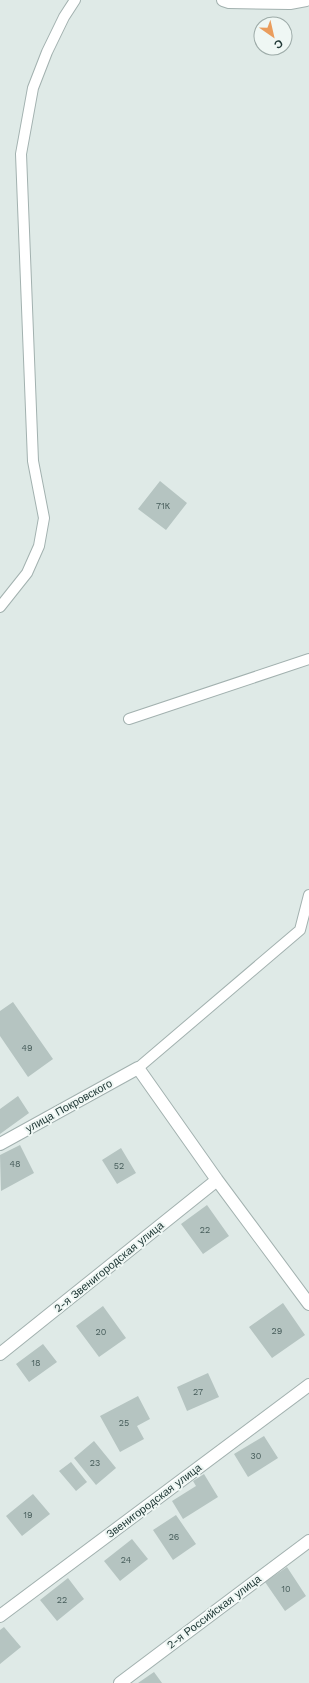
<svg xmlns="http://www.w3.org/2000/svg" width="309" height="1683" viewBox="0 0 309 1683" font-family="'Work Sans',sans-serif">
<style>
.building{fill:#b5c4c1}
.lines{fill:none;stroke-linecap:round;stroke-linejoin:round}
.lane-casing{stroke:#a2b1af;stroke-width:12}
.street-casing{stroke:#a2b1af;stroke-width:14}
.lane{stroke:#fff;stroke-width:10}
.street{stroke:#fff;stroke-width:12}
.labels{text-anchor:middle;dominant-baseline:central;stroke-width:4;stroke-linejoin:round;paint-order:stroke}
.number-label{font-size:9px;fill:#465c5a}
.street-label{font-size:11px;fill:#213937;stroke:#eff7f4}
</style>
<rect width="100%" height="100%" fill="#dfeae7"/>
<path class="building" d="M160 481 187 503 166 530 138 509Z
M13 1002 53 1059 28 1077 0 1036V1011Z
M18 1096 29 1113 0 1134V1109Z
M20 1145 34 1173 1 1191 0 1155Z
M121 1148 136 1173 117 1184 102 1160Z
M207 1205 229 1236 203 1254 181 1224Z
M283 1303 305 1335 272 1358 249 1327Z
M103 1306 126 1338 99 1357 76 1326Z
M43 1344 57 1362 29 1382 16 1364Z
M208 1373 219 1397 187 1411 177 1387Z
M138 1396 150 1419 137 1426 144 1439 120 1452 100 1416Z
M264 1436 278 1458 248 1477 234 1454Z
M94 1441 116 1468 96 1485 74 1458Z
M71 1462 87 1482 76 1491 59 1471Z
M204 1474 218 1497 183 1519 172 1501 196 1486 193 1481Z
M33 1494 50 1514 22 1536 6 1516Z
M176 1515 196 1544 173 1560 153 1530Z
M132 1539 148 1559 120 1581 104 1561Z
M287 1567 306 1596 285 1611 265 1582Z
M68 1578 84 1599 57 1621 40 1600Z
M4 1627 21 1647 0 1664V1630Z
M154 1672 162 1683H138Z"/>
<g class="lines">
<g class="lane-casing">
<path id="lane" d="M0 607 27 573 39 546 44 518 33 461 21 154 33 88 47 52 64 17 75 0
M129 719 309 659
M138 1068 300 930 309 895"/>
</g>
<g class="street-casing">
<path id="street" d="M223 0 229 2 290 3 306 0
M0 1144 138 1068 217 1180 309 1304
M0 1354 217 1180
M0 1616 309 1385
M120 1683 309 1541"/>
</g>
<use href="#lane" class="lane"/>
<use href="#street" class="street"/>
</g>
<g class="labels">
<g class="number-label">
<text x="163" y="506">71К</text>
<text x="27" y="1048">49</text>
<text x="15" y="1164">48</text>
<text x="119" y="1166">52</text>
<text x="205" y="1230">22</text>
<text x="277" y="1331">29</text>
<text x="101" y="1332">20</text>
<text x="36" y="1363">18</text>
<text x="198" y="1392">27</text>
<text x="124" y="1423">25</text>
<text x="256" y="1456">30</text>
<text x="95" y="1463">23</text>
<text x="28" y="1515">19</text>
<text x="174" y="1537">26</text>
<text x="126" y="1560">24</text>
<text x="286" y="1589">10</text>
<text x="62" y="1600">22</text>
</g>
<g class="street-label">
<text transform="translate(69 1106) rotate(-29)">улица Покровского</text>
<text transform="translate(109 1267) rotate(-39)">2-я Звенигородская улица</text>
<text transform="translate(154 1501) rotate(-37)">Звенигородская улица</text>
<text transform="translate(214 1612) rotate(-37)">2-я Российская улица</text>
</g>
</g>
<g transform="translate(273 36) rotate(146)"><circle r="19" fill="#eff7f4" stroke="#9daba8"/>
<path d="M0-3L7 15L0 10L-7 15Z" fill="#ea9d5d"/>
<text y="-6" font-size="11" font-weight="bold" text-anchor="middle" fill="#213937">С</text>
</g>
</svg>
